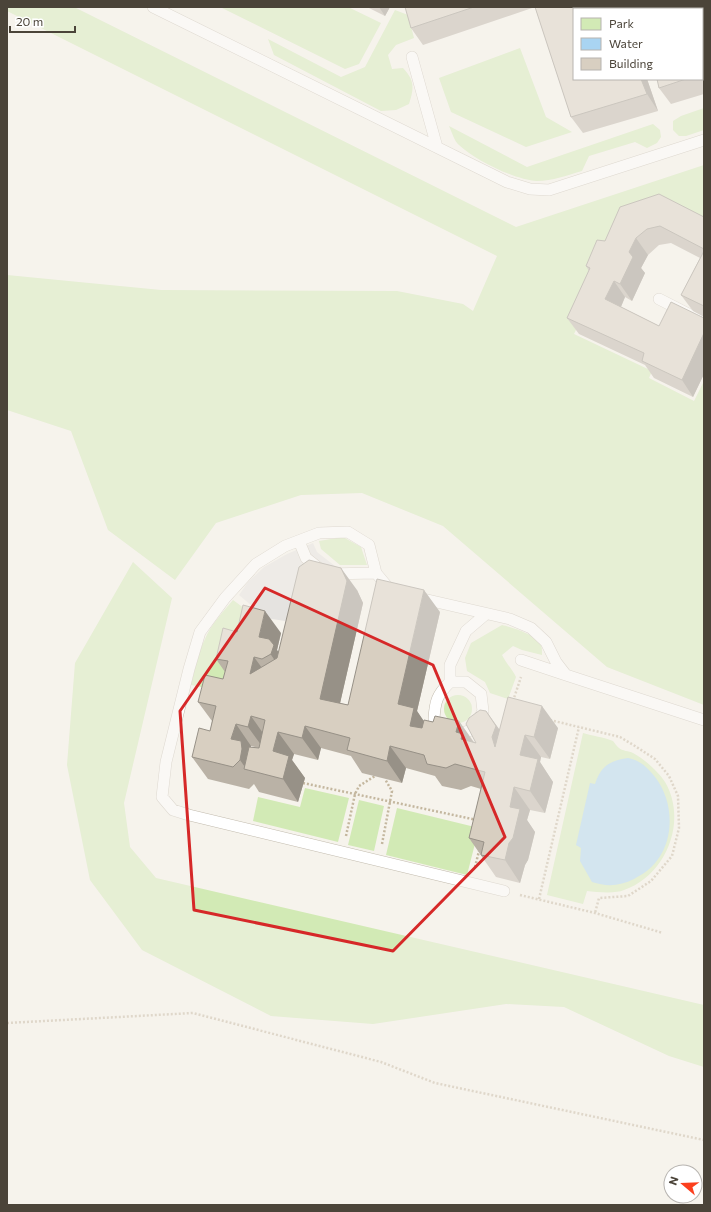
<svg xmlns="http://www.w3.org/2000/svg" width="711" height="1212" viewBox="0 0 711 1212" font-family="Commissioner,sans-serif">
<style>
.green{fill:#d2eab5}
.parking{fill:#e5e3e0}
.water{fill:#a9d4f2}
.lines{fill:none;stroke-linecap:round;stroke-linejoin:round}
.service-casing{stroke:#c2bbae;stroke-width:12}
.path{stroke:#c4b79f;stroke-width:2.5;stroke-dasharray:2 2;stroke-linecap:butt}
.service{stroke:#fff;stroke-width:11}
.wall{fill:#bab2a6;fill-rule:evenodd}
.shaded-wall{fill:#979187}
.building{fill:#d8cfc1;stroke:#979187}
.marked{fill:none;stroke:#d62828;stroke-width:3;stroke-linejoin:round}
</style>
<rect width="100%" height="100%" fill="#f6f3ec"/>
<path class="green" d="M7 7H74L516 227 704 165V225L669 207 597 286 574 334 652 371 649 378 694 401 704 381V705L607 667 443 526 362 493 301 495 216 523 175 580 108 530 71 431 7 410V275L161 290 397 291 463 304 473 311 497 256 7 11Z
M220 7H348L381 23 359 64 345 69Z
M395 10 408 15 414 38 396 45 388 55 392 69 403 68C415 81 414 88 409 104L396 110 381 111 274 55 268 39 341 77 365 67Z
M520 48 546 117 572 132 526 147 451 112 439 78Z
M704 108V130L686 136H679L673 130V121L681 116Z
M653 124 660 130 661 137 657 143 647 148 635 142 589 156 582 171C568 175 552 181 537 181 515 180 475 160 459 145 454 141 452 132 449 126L527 167Z
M343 537 361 547 367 565H340L321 549 319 541Z
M133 562 172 598 124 803 130 847 156 878 704 1005V1067L669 1056 564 1007 506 1004 373 1024 271 1016 142 950 90 880 67 765 75 663Z
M233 600 260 620 222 691 191 685C195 669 198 653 205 639 211 624 223 612 233 600Z
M502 625C511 627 537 635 541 645 542 647 542 652 542 655L522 650 513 646 502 655C506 663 512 669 516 677L508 699 490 693 485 682 467 671 465 658 471 643Z
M444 709a14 14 0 1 1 28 0a14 14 0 1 1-28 0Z
M583 733C592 736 604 737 613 741 615 743 616 746 619 748 622 751 629 751 633 753 644 759 658 771 665 782 688 821 666 876 624 890 615 894 597 892 587 891L583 904 547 895Z
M305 788 349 798 338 842 253 821 258 797 300 807Z
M359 800 384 806 374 851 348 845Z
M397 808 479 828 467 875 386 855Z"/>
<path class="parking" d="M313 543 317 552 335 566 317 578 305 601 285 621 266 618 239 595 248 582 264 567 287 554Z"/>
<path class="water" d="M628 758C640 760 648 768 655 777 677 805 675 852 644 873 641 875 637 877 634 879 620 886 607 887 592 882L580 861 581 848 576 845 590 783 595 784C601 766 609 761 628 758Z"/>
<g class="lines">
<g class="service-casing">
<path id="service" d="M153 7 507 182 530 189 549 190 704 140
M412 57 437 147
M659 299 704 322
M299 541 306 558 326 574 376 573
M391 591 376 573 369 545 348 532 319 533 285 546 256 564 225 598 200 632 189 669 166 762 162 797 173 810 189 815 504 891
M419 598 510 619 531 628 546 642 556 662 566 675 704 720
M521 660 566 675
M450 682H466L481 694 483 711 474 729 457 735 443 730 434 719C435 701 437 695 450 682V665L466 631 486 614"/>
</g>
<path class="path" d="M513 701 521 677
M550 720 620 737 635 746 655 759 669 776 678 796 679 828 672 856 651 881 628 896 599 898 595 913
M303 783 477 820
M346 836 355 794 359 786 375 776
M382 844 392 791 385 779
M475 867 479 851
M520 895 595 913 663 933
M539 899 579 727
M7 1023 193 1013 381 1062 435 1083 704 1140"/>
<use href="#service" class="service"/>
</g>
<path class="wall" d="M367 7H390L385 16Z
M405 7H595L574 79H647L658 111 583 133 571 117 535 7 423 45 411 28Z
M704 7V94L671 104 659 88 657 79H702V9Z
M620 207 704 217V317L693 311 681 295 700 258 671 243 659 245 648 255 641 268 645 273 632 301 625 297 621 307 659 326 704 318V374L693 397 654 378 645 365 579 334 567 318 589 271 586 266 605 241Z
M357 590 363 603 340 703 348 705 440 612 417 711 423 721 433 722 459 721 474 742 476 743 500 729 558 728 550 759 541 757 540 762 553 782 545 813 530 810 527 820 535 832 528 860 525 865 520 883 496 877 469 838 481 789 471 786 461 790 442 786 435 776 406 768 402 783 362 773 351 756 321 748 318 760 294 754 292 760 305 778 298 802 259 792 254 784 249 789 208 779 192 757 210 731 212 721 198 702 223 679 225 672 216 659 237 632 281 633 277 650 278 652ZM251 746 259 748 251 747Z"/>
<path class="shaded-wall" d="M379 7H390L385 16Z
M588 7H595V9H589Z
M641 79H647L658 111 647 94Z
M636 238 648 255 641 268 645 273 632 301 620 284 629 252Z
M614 281 625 297 617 316 605 299Z
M704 333V374L693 397 682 380Z
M341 568 357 590 363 603 336 721 320 699Z
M424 590 440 612 417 711 430 730 410 726 398 704Z
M265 611 281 633 277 650 289 667 286 677 259 637Z
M254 657 270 679 250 674Z
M542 706 558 728 550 759 534 737Z
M486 711 502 733 495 747 492 737Z
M251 716 267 739 264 749 248 727Z
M459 721 474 743 472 755 456 732Z
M236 724 251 746 249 753 247 770 240 760 231 739Z
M305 726 321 748 318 760 302 738Z
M278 732 294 754 292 760 305 778 298 802 283 779 273 751Z
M525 735 541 757 540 762 553 782 545 813 530 791 520 755Z
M390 746 406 768 402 783 387 761Z
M514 787 530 810 527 820 535 832 528 860 525 865 520 883 505 860 510 807Z"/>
<path class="building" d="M405 7H474L411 28Z
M535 7H588L589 9H574V79H641L647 94 571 117Z
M645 7H704V73L702 74V9H646Z
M657 79H686L659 88Z
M659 194 704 217V249L660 226 647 229 636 238 629 252 633 257 620 284 614 281 605 299 659 326 671 302 704 318V333L682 380 642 361 644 353 567 318 590 268 586 266 597 240 605 241 620 207Z
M704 251V306L681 295Z
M309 560 341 568 347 581 320 699 348 705 377 579 424 590 398 704 414 708 410 726 422 728 424 720 433 722 435 716 459 721 456 732 463 734 461 739 476 743 466 724 469 718 480 710 486 711 496 726 492 737 495 747 508 697 542 706 534 737 525 735 520 755 538 759 530 791 514 787 510 807 520 809 513 838 509 843 505 860 481 855 484 842 469 838 485 772 455 764 446 768 427 764 424 755 390 746 387 761 347 750 350 738 305 726 302 738 278 732 273 751 289 756 283 779 244 769 249 747 259 748 265 720 251 716 248 727 236 724 231 739 241 741 242 749 240 760 233 767 192 757 199 728 210 731 216 706 198 702 205 675 223 679 228 661 216 659 223 628 237 632 243 605 265 611 259 637 269 639 274 645 271 654 262 659 254 657 250 674 277 658 299 567Z"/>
<path d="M0 0H711V1212H0ZM265 588 433 665 505 837 393 951 194 910 180 711Z" fill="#f6f3ec" fill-opacity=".55" fill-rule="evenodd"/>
<path class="marked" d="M265 588 433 665 505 837 393 951 194 910 180 711Z"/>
<rect width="711" height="1212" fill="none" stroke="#4b4439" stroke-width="16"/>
<rect x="573" y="8" width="130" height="72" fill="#ffffff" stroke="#b7b4b0"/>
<rect x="581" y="18" width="20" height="12" fill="#d2eab5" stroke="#b7b4b0"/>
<text x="609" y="28" font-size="12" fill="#4b4439">Park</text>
<rect x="581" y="38" width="20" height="12" fill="#a9d4f2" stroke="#b7b4b0"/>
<text x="609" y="48" font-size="12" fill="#4b4439">Water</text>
<rect x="581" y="58" width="20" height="12" fill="#d8cfc1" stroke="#b7b4b0"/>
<text x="609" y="68" font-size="12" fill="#4b4439">Building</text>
<g transform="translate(683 1184) rotate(289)"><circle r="19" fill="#ffffff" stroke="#b7b4b0"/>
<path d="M0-3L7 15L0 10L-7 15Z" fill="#fc3f1d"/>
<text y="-6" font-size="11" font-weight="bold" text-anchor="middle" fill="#4b4439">N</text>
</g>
<path d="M10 26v6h65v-6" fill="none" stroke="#4b4439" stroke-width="2"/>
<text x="16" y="26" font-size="12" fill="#4b4439" stroke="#ffffff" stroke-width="3" paint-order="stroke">20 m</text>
</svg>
